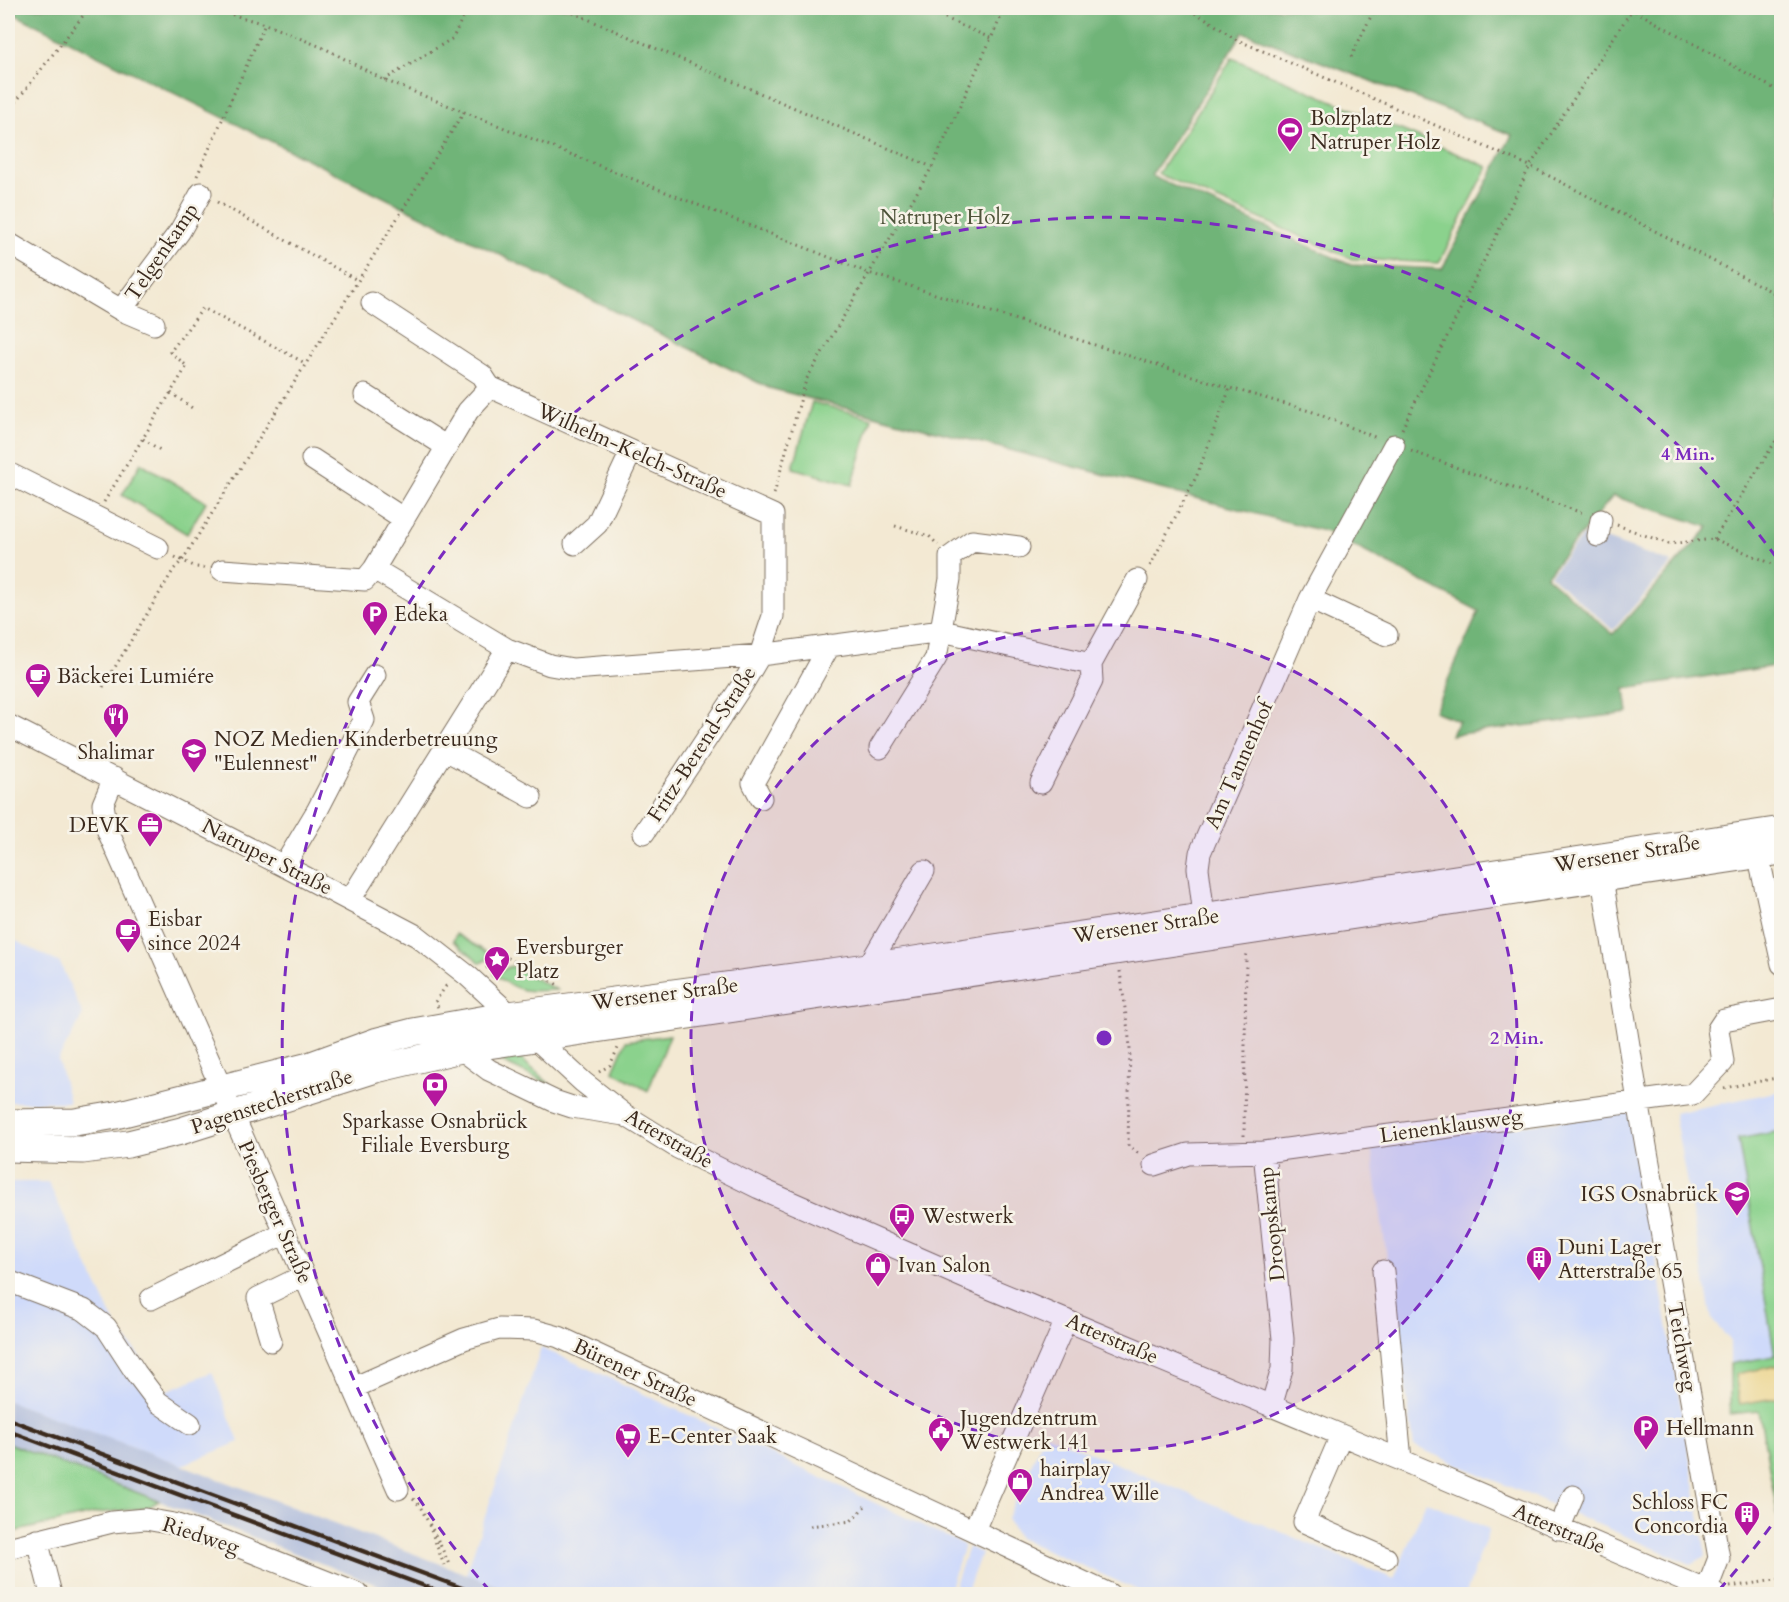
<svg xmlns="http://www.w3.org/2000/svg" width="1789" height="1602" viewBox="0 0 1789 1602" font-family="Cardo,serif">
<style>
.built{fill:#cfdafa}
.industrial{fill:#bac4de}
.green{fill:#8bd28d;stroke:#637e56;stroke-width:1.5}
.forest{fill:#70b478;stroke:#566f4b;stroke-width:1.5;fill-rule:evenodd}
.sand{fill:#eeda9e;stroke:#94825e;stroke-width:1.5}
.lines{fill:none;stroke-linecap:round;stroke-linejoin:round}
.minor-casing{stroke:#7b6d5d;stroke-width:23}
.major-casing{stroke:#7b6d5d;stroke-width:29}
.path{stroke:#7b6d5d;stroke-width:3;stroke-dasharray:1.5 4.5;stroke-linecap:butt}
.minor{stroke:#fff;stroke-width:21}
.major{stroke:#fff;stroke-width:27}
.rail{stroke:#3b2a1e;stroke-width:4.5}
.ring{fill:none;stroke:#7b2cbf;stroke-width:3;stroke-dasharray:10 8}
.labels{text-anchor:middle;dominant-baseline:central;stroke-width:5;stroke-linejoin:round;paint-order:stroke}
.poi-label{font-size:21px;fill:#3b2a1e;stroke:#f7f3e8;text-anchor:start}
.park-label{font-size:21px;fill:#4f543a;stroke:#f7f3e8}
.street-label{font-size:21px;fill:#3b2a1e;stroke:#f7f3e8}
.centre{fill:#7b2cbf;stroke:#f7f3e8;stroke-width:3}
.ring-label{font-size:18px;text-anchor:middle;font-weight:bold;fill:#7b2cbf;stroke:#f7f3e8;stroke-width:5;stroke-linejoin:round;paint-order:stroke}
</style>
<rect width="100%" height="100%" fill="#f7f3e8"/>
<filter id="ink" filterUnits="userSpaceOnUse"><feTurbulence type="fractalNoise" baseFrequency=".0167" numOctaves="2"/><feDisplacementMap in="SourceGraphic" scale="12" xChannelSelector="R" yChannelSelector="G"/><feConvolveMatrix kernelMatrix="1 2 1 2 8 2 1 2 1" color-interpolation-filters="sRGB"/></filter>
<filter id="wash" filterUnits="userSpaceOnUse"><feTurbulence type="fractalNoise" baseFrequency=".008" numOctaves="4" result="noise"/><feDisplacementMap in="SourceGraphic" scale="24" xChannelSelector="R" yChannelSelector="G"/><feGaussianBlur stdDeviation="1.35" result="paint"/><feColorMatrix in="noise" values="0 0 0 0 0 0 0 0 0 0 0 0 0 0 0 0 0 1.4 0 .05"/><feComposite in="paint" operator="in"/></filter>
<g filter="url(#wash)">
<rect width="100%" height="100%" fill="#f3e9d3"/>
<path class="built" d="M8 937 60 963 83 1015 58 1060 69 1102H8Z
M1781 1091V1532L1759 1411 1730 1414V1340L1712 1320 1674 1113Z
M1631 1111 1706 1556 1691 1564 1414 1446 1371 1146Z
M8 1182H48L117 1327 166 1391 212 1372 239 1442 182 1465 8 1401Z
M541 1348 597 1372 964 1545 948 1594H519L466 1574Z
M1045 1434 1394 1579 1426 1501 1489 1529 1466 1594H1147L1019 1538 1007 1519Z
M968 1547 981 1553 966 1594H952Z"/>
<path class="industrial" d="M1586 532 1672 563 1613 630 1550 575Z
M8 1401 182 1465 519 1594H401L8 1443Z"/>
<path class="green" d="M1232 58 1488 167 1439 263 1352 259 1158 174Z
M812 402 872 418 852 485 793 468Z
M141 463 206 502 187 534 122 495Z
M456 934 493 956 481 963 453 941Z
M511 966 557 990C527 992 518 993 494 974Z
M670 1035 648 1091 613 1071 626 1041Z
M513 1057 521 1059 551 1085 495 1059Z
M1781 1131V1534L1759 1411 1730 1414V1364L1775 1356 1738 1139Z
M8 1443 159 1501 147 1508 97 1513 8 1533Z"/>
<path class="forest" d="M8 8H1781V665L1625 689 1628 713 1450 735 1459 721 1434 711 1479 611 1327 532 769 388 8 11ZM1243 32 1512 135 1442 269 1351 265 1151 176ZM1613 496 1709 527 1613 634 1546 576Z"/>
<path class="sand" d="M1781 1365V1397L1740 1404 1735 1374Z"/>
</g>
<g filter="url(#ink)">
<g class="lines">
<g class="minor-casing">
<path id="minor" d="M8 243 121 310 154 324
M372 303 482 375 490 387 773 515V616L760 655 741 687 644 833
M121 310 180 231 201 193
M365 395 447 447
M312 459 404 519
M8 473 158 548
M1598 536 1601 520
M575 544 597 524 631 452
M374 569 507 649 550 665 573 669 760 655 942 631 1091 664
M222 570 365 580 374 569 468 411 490 387
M1310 599 1387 635
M8 725 284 866 417 936 468 976 583 1082 625 1115 678 1148 759 1188 967 1279 1401 1460 1715 1594
M880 748 936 658 950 579V557L972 541 1019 547
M444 749 531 797
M114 778 103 804 107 829 398 1489
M1041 783 1092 681 1091 664 1137 580
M761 798 753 783 830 645
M1758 854 1782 964
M284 866 317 811 364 720 358 702 375 675
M1602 878 1638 1101 1719 1558 1705 1594
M350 900 507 649
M1206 931 1198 868 1200 853 1310 599 1394 445
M868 967 924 871
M461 1049 489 1070 554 1101 572 1107 624 1115
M1264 1152 1693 1094 1723 1062 1718 1029 1724 1020 1782 1009
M1154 1165 1188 1154 1264 1152 1283 1339 1282 1369 1271 1407
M1383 1271 1401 1460
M8 1281 84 1310 106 1327 136 1373 158 1402 190 1424
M151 1299 285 1233
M271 1341 258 1298 303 1276
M353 1388 464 1339 499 1329 534 1330 559 1337 1109 1594
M1341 1436 1304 1522 1386 1558
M1559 1529 1573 1496
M974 1530 1066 1320
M37 1540 51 1594
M8 1548 112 1522 145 1519 174 1524 222 1540 358 1594"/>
</g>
<g class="major-casing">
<path id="major" d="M8 1123 75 1122 116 1115 309 1066 378 1041 413 1032 509 1015 868 967 1782 830
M8 1148 83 1150 128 1144 181 1131 376 1069 461 1049 1782 851"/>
</g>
<path class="path" d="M209 8 265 24 326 49 384 80 869 273 1230 388 1313 412 1377 438
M562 8 932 167
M923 8 990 38
M1184 8 1205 18 1235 39 1530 166 1782 297
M1630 8 1782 93
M1351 57 1375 8
M384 80 453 38 467 8
M8 112 89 8
M197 176 265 24
M217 202 357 280
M171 393 195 410
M1402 429 1530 166 1633 8
M143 439 160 450
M1411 451 1585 514
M774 494 806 380 932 167 1005 8
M104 502 187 366 170 352 203 308 305 363
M1617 525 1669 544 1714 539 1782 568
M895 526 929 536 938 545
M1714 539 1782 431
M175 557 196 567 205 568
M1150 566 1197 475 1230 388
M103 687 174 569 182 561 464 112
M486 968 508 958 560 986
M1120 971 1130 1046 1128 1146 1141 1155
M438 1007 435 1002 446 986 450 984
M599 1072 610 1065 618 1048
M1724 1088 1782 1077
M1244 1136 1246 953
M413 1499C422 1506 423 1514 429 1523 437 1538 444 1552 450 1567
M429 1525 444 1565
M810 1526 851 1521 867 1504
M1730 1587 1782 1579"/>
<use href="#minor" class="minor"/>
<use href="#major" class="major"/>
<path class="rail" d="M8 1419 478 1594
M8 1431 446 1594"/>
</g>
</g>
<circle cx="1104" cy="1038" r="413" fill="#7b2cbf" fill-opacity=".12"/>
<g class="ring">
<circle cx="1104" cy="1038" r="413"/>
<path d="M1781 1512A826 826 0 0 1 1718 1591M490 1591A826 826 0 1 1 1781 564"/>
</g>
<defs>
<g id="stadium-pin" transform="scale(1.35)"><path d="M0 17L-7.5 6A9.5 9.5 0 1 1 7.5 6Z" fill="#b5179e" stroke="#f7f3e8"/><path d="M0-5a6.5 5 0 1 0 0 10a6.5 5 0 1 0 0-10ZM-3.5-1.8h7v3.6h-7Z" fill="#fff"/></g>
<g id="parking-pin" transform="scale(1.35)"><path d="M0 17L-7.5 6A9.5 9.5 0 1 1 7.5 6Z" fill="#b5179e" stroke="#f7f3e8"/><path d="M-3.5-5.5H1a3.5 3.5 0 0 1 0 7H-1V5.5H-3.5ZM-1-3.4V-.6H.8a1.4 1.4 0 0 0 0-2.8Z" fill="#fff"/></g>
<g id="cafe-pin" transform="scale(1.35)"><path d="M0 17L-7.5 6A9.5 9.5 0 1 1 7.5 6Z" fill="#b5179e" stroke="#f7f3e8"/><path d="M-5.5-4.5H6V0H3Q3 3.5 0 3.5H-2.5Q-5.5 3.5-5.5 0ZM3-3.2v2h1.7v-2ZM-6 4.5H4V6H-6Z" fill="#fff"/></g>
<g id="restaurant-pin" transform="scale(1.35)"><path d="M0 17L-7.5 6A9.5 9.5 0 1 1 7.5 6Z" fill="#b5179e" stroke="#f7f3e8"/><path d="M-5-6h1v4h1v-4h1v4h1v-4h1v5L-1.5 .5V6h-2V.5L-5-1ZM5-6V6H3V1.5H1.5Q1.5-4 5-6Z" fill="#fff"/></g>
<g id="school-pin" transform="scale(1.35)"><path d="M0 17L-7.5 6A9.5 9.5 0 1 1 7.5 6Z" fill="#b5179e" stroke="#f7f3e8"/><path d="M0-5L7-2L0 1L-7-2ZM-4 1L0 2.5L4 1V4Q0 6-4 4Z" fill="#fff"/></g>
<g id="office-pin" transform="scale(1.35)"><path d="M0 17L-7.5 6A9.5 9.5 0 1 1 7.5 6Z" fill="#b5179e" stroke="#f7f3e8"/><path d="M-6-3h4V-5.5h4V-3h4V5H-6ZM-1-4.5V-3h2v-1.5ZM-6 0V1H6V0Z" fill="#fff"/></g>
<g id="sight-pin" transform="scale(1.35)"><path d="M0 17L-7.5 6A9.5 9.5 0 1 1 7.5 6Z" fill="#b5179e" stroke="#f7f3e8"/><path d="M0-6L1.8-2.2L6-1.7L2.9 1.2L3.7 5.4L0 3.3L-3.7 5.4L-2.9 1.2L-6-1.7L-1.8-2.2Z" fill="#fff"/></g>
<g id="bank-pin" transform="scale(1.35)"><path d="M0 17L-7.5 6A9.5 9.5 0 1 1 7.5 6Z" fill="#b5179e" stroke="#f7f3e8"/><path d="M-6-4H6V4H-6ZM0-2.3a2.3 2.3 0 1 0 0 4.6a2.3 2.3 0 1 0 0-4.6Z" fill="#fff"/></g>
<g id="bus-pin" transform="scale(1.35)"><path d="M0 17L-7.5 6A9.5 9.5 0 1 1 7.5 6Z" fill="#b5179e" stroke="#f7f3e8"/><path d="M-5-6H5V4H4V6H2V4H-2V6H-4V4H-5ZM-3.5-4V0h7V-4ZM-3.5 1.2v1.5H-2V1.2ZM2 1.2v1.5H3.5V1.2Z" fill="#fff"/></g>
<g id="building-pin" transform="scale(1.35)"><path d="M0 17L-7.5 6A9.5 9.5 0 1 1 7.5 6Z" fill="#b5179e" stroke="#f7f3e8"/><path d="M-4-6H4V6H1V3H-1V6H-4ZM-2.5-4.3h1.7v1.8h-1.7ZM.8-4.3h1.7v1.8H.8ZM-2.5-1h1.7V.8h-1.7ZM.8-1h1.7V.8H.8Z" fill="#fff"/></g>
<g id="shop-pin" transform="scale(1.35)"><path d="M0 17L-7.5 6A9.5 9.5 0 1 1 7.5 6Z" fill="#b5179e" stroke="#f7f3e8"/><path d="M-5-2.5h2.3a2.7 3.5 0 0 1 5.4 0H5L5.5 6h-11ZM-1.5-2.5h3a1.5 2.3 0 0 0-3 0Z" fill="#fff"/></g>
<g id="civic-pin" transform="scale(1.35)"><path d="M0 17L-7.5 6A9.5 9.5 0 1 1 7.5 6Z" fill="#b5179e" stroke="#f7f3e8"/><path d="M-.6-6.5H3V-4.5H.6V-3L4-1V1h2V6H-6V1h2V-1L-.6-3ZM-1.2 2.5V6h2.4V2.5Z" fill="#fff"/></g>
<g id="supermarket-pin" transform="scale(1.35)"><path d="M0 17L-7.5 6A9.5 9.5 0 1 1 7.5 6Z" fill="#b5179e" stroke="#f7f3e8"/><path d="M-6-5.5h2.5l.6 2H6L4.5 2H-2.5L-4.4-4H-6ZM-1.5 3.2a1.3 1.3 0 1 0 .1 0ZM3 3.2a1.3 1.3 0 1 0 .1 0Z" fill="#fff"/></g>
</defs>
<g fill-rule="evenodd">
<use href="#stadium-pin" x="1290" y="130"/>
<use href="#parking-pin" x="375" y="614"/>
<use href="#cafe-pin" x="38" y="676"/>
<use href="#restaurant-pin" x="116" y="716"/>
<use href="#school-pin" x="194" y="751"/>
<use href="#office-pin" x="150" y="825"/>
<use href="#cafe-pin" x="128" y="931"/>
<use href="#sight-pin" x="497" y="959"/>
<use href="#bank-pin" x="435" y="1085"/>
<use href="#school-pin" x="1737" y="1194"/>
<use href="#bus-pin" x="902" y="1216"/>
<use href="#building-pin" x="1539" y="1259"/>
<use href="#shop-pin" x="878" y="1265"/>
<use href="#parking-pin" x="1646" y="1428"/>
<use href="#civic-pin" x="941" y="1430"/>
<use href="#supermarket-pin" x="628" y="1436"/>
<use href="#shop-pin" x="1020" y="1481"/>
<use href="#building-pin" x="1747" y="1514"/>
</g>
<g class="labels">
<g class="poi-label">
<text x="1310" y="118">Bolzplatz<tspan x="1310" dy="24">Natruper Holz</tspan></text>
<text x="394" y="614">Edeka</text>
<text x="57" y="676">Bäckerei Lumiére</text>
<text x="214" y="739">NOZ Medien Kinderbetreuung<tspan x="214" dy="24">"Eulennest"</tspan></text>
<text x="116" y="752" text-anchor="middle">Shalimar</text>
<text x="130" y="825" text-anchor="end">DEVK</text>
<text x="148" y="919">Eisbar<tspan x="148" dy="24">since 2024</tspan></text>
<text x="516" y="947">Eversburger<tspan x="516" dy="24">Platz</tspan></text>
<text x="435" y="1121" text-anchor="middle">Sparkasse Osnabrück<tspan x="435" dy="24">Filiale Eversburg</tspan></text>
<text x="1718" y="1194" text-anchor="end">IGS Osnabrück</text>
<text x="922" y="1216">Westwerk</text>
<text x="1558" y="1247">Duni Lager<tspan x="1558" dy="24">Atterstraße 65</tspan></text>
<text x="898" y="1265">Ivan Salon</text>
<text x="960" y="1418">Jugendzentrum<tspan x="960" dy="24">Westwerk 141</tspan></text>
<text x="1666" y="1428">Hellmann</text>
<text x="648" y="1436">E-Center Saak</text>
<text x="1040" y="1469">hairplay<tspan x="1040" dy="24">Andrea Wille</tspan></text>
<text x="1728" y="1502" text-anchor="end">Schloss FC<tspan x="1728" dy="24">Concordia</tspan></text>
</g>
<g class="park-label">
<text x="945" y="217">Natruper Holz</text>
</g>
<g class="street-label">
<text transform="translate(162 252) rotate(-56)">Telgenkamp</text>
<text transform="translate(632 451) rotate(24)">Wilhelm-Kelch-Straße</text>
<text transform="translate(702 744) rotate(-57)">Fritz-Berend-Straße</text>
<text transform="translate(1239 765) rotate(-66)">Am Tannenhof</text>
<text transform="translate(1627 854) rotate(-9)">Wersener Straße</text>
<text transform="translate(267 857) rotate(27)">Natruper Straße</text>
<text transform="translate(1146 926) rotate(-8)">Wersener Straße</text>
<text transform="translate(665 994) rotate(-7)">Wersener Straße</text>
<text transform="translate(272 1102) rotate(-18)">Pagenstecherstraße</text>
<text transform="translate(1451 1126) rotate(-8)">Lienenklausweg</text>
<text transform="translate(669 1139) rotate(30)">Atterstraße</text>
<text transform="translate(275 1212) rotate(66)">Piesberger Straße</text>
<text transform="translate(1272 1224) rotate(-96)">Droopskamp</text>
<text transform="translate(1112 1339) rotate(23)">Atterstraße</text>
<text transform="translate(1682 1347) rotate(80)">Teichweg</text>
<text transform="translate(635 1373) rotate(25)">Bürener Straße</text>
<text transform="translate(1559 1529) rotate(23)">Atterstraße</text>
<text transform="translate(201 1536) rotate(18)">Riedweg</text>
</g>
</g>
<circle cx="1104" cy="1038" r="9" class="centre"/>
<g class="ring-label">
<text x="1688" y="460">4 Min.</text>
<text x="1517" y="1044">2 Min.</text>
</g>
<rect width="1789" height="1602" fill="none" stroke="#f7f3e8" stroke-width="30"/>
</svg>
